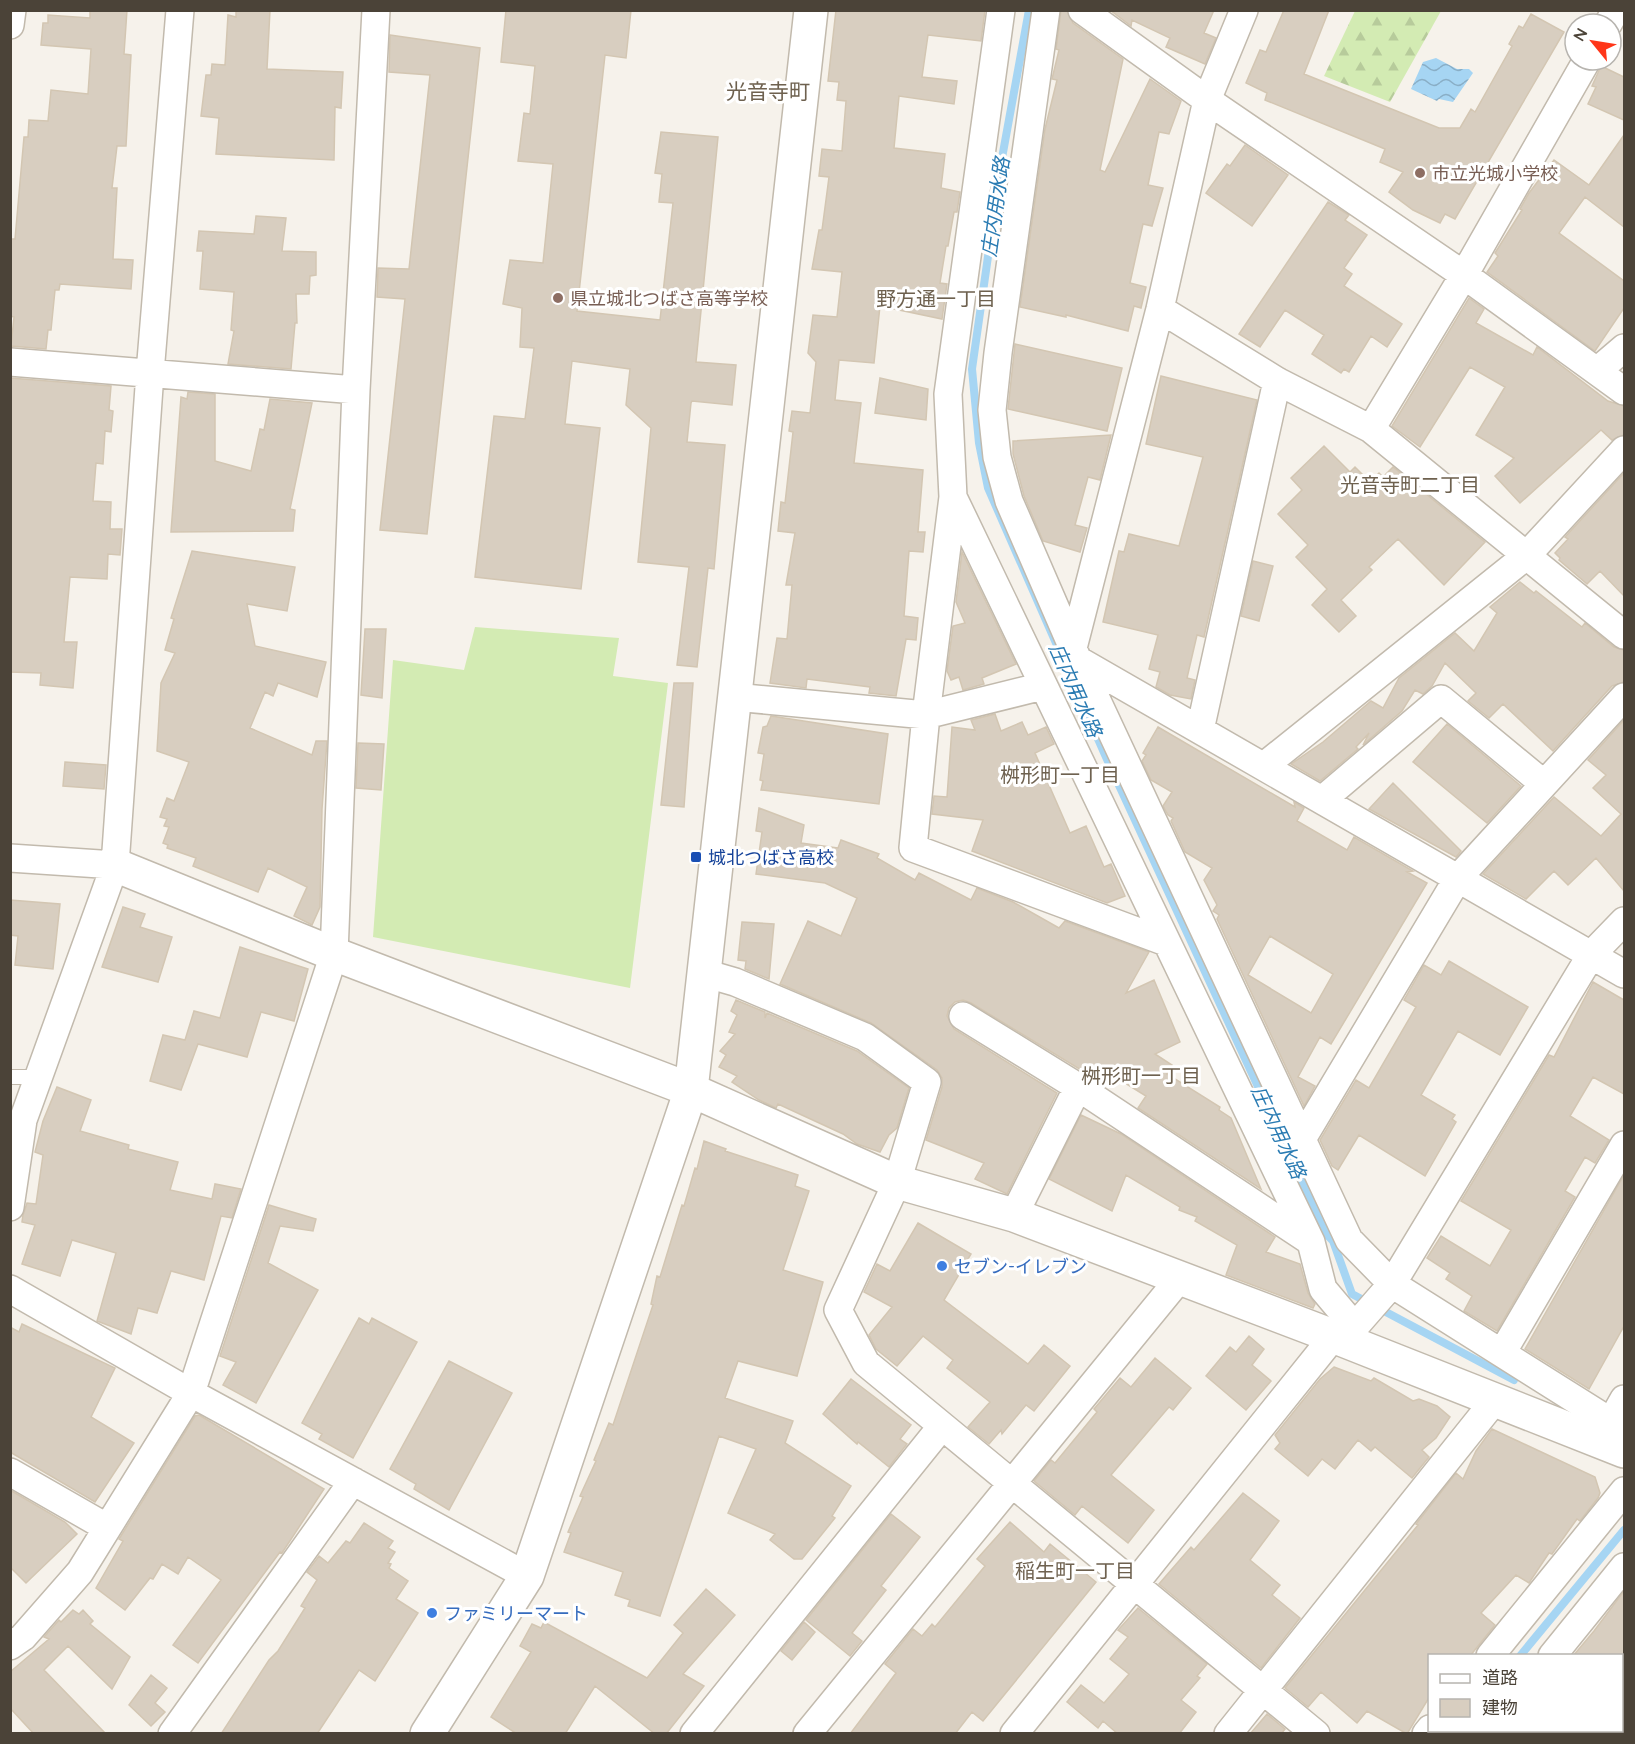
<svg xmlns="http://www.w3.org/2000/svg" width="1635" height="1744" viewBox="0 0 1635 1744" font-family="Quicksand,'Noto Sans JP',sans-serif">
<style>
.grass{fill:#d3ebb3}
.forest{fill:url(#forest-firs)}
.water{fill:url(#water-waves)}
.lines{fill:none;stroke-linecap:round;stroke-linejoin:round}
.stream{stroke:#a6d5f3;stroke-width:8}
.building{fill:#d8cec0;stroke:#d3c6b2;stroke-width:1.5;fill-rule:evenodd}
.service-casing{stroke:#c2baad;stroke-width:16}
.minor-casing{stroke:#c2baad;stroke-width:30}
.tertiary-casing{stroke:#c2baad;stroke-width:36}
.service{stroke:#fff;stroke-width:14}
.minor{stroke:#fff;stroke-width:27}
.tertiary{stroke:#fff;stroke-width:33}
.education-dot{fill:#8d6e63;stroke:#fff;stroke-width:2}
.transit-dot{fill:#1a4fb4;stroke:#fff;stroke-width:2}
.shop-dot{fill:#3f7fe0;stroke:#fff;stroke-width:2}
.labels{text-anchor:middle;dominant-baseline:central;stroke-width:6;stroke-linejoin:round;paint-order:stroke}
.education-label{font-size:18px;fill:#785e54;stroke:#fff;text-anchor:start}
.transit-label{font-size:18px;fill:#164399;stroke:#fff;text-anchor:start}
.shop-label{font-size:18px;fill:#366cbe;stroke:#fff;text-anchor:start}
.water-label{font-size:20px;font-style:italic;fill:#2b7cb3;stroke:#fff}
.neighbourhood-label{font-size:20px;fill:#6e614f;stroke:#fff}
.quarter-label{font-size:21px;fill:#6e614f;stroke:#fff}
</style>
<defs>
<pattern id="forest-firs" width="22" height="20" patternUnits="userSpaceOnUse" patternTransform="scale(1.5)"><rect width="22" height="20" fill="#d3ebb3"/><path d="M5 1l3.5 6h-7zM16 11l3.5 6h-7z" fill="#b7cb9b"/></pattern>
<pattern id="water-waves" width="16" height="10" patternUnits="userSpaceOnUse" patternTransform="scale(1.5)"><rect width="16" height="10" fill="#a6d5f3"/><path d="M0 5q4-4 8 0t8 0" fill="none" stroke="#89aec6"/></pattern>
</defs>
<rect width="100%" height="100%" fill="#f6f2eb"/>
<path class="grass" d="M475 627 619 638 613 676 668 683 630 988 373 937 393 660 464 670Z"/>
<path class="forest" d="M1355 11H1441L1390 102 1324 76Z"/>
<path class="water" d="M1436 58 1457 69H1469L1473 73 1453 102 1439 99 1437 101 1411 89 1423 62Z"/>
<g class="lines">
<path class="stream" d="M1029 10 1002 158 972 369 979 443 988 488 1105 755 1326 1234 1333 1241 1352 1294 1514 1380
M1520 1656 1624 1530
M1455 1734 1458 1730"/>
</g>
<path class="building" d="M90 10H127L124 54 131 55 126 146H117L112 188H117L113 259 133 260 131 289 60 284 59 290H55L51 330H48L46 349 11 346 14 317 10 316V239H15L24 137H28L29 120 48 121 51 90 88 94 91 49 41 45 43 23H48V15L90 18Z
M236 10H270L267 69 343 72 341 108 335 107 334 160 216 154 219 118 201 116 206 75H211L212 64 225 65 228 15 236 17Z
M506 10H631L626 58 605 55 577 311 660 320 673 203 659 202 662 174 655 173 661 132 718 137 696 362 736 365 732 405 692 401 691 403 687 442 725 445 714 569 708 568 697 667 677 665 689 567 638 562 651 428 626 405 630 369 572 361 565 424 600 428 581 589 475 577 494 416 525 419 534 348 520 347 522 308 503 304 510 260 543 263 553 164 518 161 524 113 530 114 535 66 501 62Z
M836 10H985L981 41 928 35 922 77 957 81 954 104 899 96 894 148 945 154 941 188 960 192 957 212H954L948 246H946L940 283 947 284 942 319 880 306 874 363 839 360 835 400 861 403 854 463 923 470 918 532H925L923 552 909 551 904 616 918 618 916 640 906 639 896 696 869 693 870 687 807 679 806 688 770 683 777 638 787 639 792 585H786L795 533 778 531 781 502 785 503 793 432 789 431 792 411 810 413 816 362 808 353 813 315 837 317 842 272 812 269 819 230H822L829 177 819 176 822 149 842 151 846 101 837 100 839 82 828 81Z
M1061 10H1067L1073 23 1123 59 1100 170 1105 172 1150 79 1181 101 1169 134 1159 132 1148 185 1163 188 1152 226 1143 224 1130 283 1146 287 1141 308 1134 306 1128 331 1066 315V317L1020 307 1045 129 1057 80 1052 79 1059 50 1056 49Z
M1110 10H1214L1204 33 1216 38 1205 64 1166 47 1170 38 1132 20 1131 26Z
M1284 10H1329L1304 74 1439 128H1460L1471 109 1475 112 1512 46 1509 44 1519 26 1523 28 1531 14 1564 32 1455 219 1445 214 1440 223 1413 210 1389 192 1403 172 1380 162 1385 149 1265 100 1267 93 1246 83 1260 50 1266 52Z
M390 35 480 48 427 534 380 530 405 299 377 297 378 268 409 269 430 75 389 72Z
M1601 66 1624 77V120L1588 104 1596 87 1592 86Z
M1624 135V227L1585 197 1559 233 1624 281V308L1595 351 1487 272 1498 256 1495 253 1522 210 1520 209 1529 193 1554 160 1589 185Z
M1245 145 1288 175 1252 226 1206 193 1227 164 1230 166Z
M1328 202 1349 215 1345 220 1367 235 1344 268 1352 274 1344 286 1402 324 1387 347 1371 336 1349 372 1344 369 1341 373 1312 354 1324 335 1285 310 1260 347 1239 334Z
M256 216 286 218 282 251 316 252V275L310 276 309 294H296L297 323H295L291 369 228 364 234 331 231 330 234 292 200 289 203 251H197L199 231 254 234Z
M1469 298 1484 309 1476 323 1533 355 1537 347 1608 401 1624 406V435L1612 440 1601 430 1520 503 1495 476 1514 458 1476 435 1505 387 1470 367 1420 447 1392 426Z
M1015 344 1122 368 1107 431 1008 409Z
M1161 376 1257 400 1204 637 1197 635 1187 678 1195 680 1191 699 1170 695 1156 687 1160 672 1149 669 1158 635 1103 622 1119 551 1124 552 1129 534 1179 546 1203 457 1146 444Z
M10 378 111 386 109 410 113 411 111 432 105 431 103 464 96 463 93 501 111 502 110 529H122L120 555 108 554 107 579 70 577 64 642H77L73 688 40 685 41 673 10 672Z
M880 378 928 389 926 420 875 413Z
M188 392 215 394V461L251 471 260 429 264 430 270 399 312 403 290 509 295 510 293 531 171 532 181 397 187 399Z
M1111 435 1100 480 1088 477 1075 525 1087 528 1080 552 1043 541 1024 496 1013 454V441Z
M1324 446 1350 472 1355 467 1370 482 1379 473 1383 477 1393 467 1485 542 1444 585 1398 539 1369 567 1372 570 1341 600 1356 616 1339 632 1312 605 1327 589 1296 557 1308 545 1278 514 1302 490 1291 478Z
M1624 473V596L1600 571 1587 584 1559 560 1560 558 1555 553 1568 539 1565 537Z
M192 551 295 567 287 611 247 604 255 646 326 662 317 697 278 683 273 696 265 692 250 728 312 755 316 741H327L322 809 320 907 312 925 294 916 307 887 268 868 258 892 193 866 196 858 167 848 168 845 163 843 169 827 164 826 167 819 160 817 167 798 174 801 189 762 157 751 161 683 175 653 165 650 174 619 171 618Z
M962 552 1016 664 982 678 984 684 963 690 959 677 951 680 947 671 953 626 965 623 956 602Z
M1253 561 1273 566 1259 621 1241 616Z
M1520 582 1534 593 1536 591 1582 627 1585 623 1614 647 1624 650V682L1612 686 1553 751 1503 704 1489 718 1468 701 1476 693 1445 663 1432 686 1423 694 1415 690 1402 711 1363 745 1369 733 1356 747 1358 749 1320 781 1291 764 1323 742 1371 701 1383 708 1399 678 1455 633 1474 651 1497 613 1490 607Z
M365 629H386L382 698 361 695Z
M674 683H693L684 807 661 805Z
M995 714 1001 731 1022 722 1028 735 1046 727 1054 744 1035 753 1070 833 1086 826 1104 867 1111 864 1125 896 1107 903 972 851 983 820 932 814 934 796 947 797 952 727 975 730 971 720Z
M771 716 888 734 879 804 761 790 763 781 760 780 764 754 758 753 763 727 767 726Z
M1624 720V891L1596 858 1568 885 1554 871 1526 899 1483 874 1554 797 1601 836 1621 814 1593 788 1606 775 1588 760Z
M1447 724 1521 786 1487 823 1413 762Z
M1158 727 1295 807 1294 802 1304 808 1297 821 1347 850 1354 837 1413 871 1407 872 1427 883 1331 1044 1320 1037 1298 1077 1315 1086 1304 1106 1217 919 1219 915 1213 911 1217 905 1204 880 1212 868 1185 852 1171 821 1173 818 1168 815 1163 806 1172 792 1151 780 1142 761 1146 755 1143 753ZM1270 936 1333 974 1311 1013 1248 975Z
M358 743 384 744 381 790 356 788Z
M65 762 106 765 104 789 63 786Z
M1393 783 1461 851 1456 857 1369 809Z
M759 808 804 825 801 843 838 848 841 840 879 854 877 858 915 880 919 873 971 900 977 888 1013 902 1059 928 1065 921 1149 952 1126 993 1154 980 1180 1042 1155 1054 1172 1065 1167 1074 1220 1107 1219 1110 1231 1118 1261 1189 1138 1108 1146 1096 1109 1073 1106 1077 1084 1064 1081 1070 971 1003 963 1000 955 1002 949 1008 947 1016 954 1029 1057 1093 1007 1194 975 1179 984 1163 926 1140 942 1087V1078L937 1070 871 1023 780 984 808 921 841 936 857 898 825 883 756 874 762 832 756 831Z
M10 900 60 904 53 969 15 965 18 936 10 935Z
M123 907 145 914 140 927 172 937 158 982 102 967Z
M742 922 774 924 769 979 745 969 746 961 738 960Z
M240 947 308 969 294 1021 261 1012 247 1057 198 1044 181 1090 150 1081 163 1035 185 1040 194 1011 220 1018Z
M1449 961 1528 1007 1500 1055 1458 1031 1421 1095 1455 1115 1452 1119 1456 1122 1425 1176 1359 1135 1338 1170 1332 1166 1320 1140 1356 1080 1369 1088 1416 1007 1404 1000 1424 965 1441 975Z
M1593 982 1624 1000V1094L1593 1077 1570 1116 1609 1140 1595 1163 1585 1157 1565 1191 1575 1197 1497 1331 1464 1311 1472 1296 1446 1279 1450 1273 1427 1258 1441 1236 1490 1266 1511 1230 1461 1201 1549 1055 1554 1057Z
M736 1000 765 1012V1018L767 1013 857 1051 909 1088 897 1128 889 1135 880 1152 857 1144 843 1134 778 1104 776 1108 759 1100 732 1082 737 1076 719 1067 726 1055 720 1051 735 1034 729 1032 737 1015 731 1011Z
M57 1087 91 1100 80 1131 129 1145 128 1149 178 1162 170 1190 212 1199 215 1184 241 1189 232 1218 221 1216 204 1280 171 1271 157 1313 138 1308 131 1334 97 1321 116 1253 72 1240 60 1276 22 1264 35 1225 22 1222 23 1215 27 1203 36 1204 43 1155 35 1152 43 1121Z
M1081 1115 1121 1134 1275 1237 1266 1252 1300 1264 1308 1293 1315 1304 1313 1308 1226 1275 1237 1245 1195 1221 1197 1217 1179 1210 1180 1207 1126 1175 1112 1211 1049 1179Z
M704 1141 726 1149 725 1151 798 1175 795 1186 809 1191 783 1270 823 1282 797 1376 738 1361 725 1398 793 1421 785 1443 851 1486 832 1516 835 1518 802 1559H794L770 1540 775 1534 728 1513 756 1449 719 1436 660 1616 628 1606 630 1600 615 1595 623 1572 564 1552 571 1533 568 1532 583 1497 580 1496 596 1461 594 1460 609 1423 613 1425 653 1305 651 1304 657 1276 660 1277 682 1205 684 1206 695 1168 697 1169Z
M1624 1175V1326L1589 1389 1525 1349Z
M269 1205 316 1219 313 1231 280 1226 268 1263 318 1290 256 1403 223 1385 236 1362 220 1356Z
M918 1223 971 1254 944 1300 1028 1364 1044 1345 1070 1366 1034 1411 1026 1405 1002 1434 1001 1430 989 1444 968 1427 990 1402 947 1368 953 1360 923 1336 897 1366 876 1349 869 1335 892 1307 864 1292 877 1264 890 1271Z
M359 1318 369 1324 372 1318 417 1342 353 1458 319 1439 322 1434 302 1423Z
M22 1324 115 1368 91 1417 134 1443 95 1502 10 1452V1327L19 1332Z
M1249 1336 1264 1349 1252 1365 1271 1381 1246 1410 1206 1376 1230 1347 1236 1352Z
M1155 1358 1191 1388 1173 1410 1169 1407 1111 1475 1154 1510 1128 1543 1082 1506 1075 1515 1034 1481 1051 1460 1055 1463 1097 1412 1094 1409 1120 1378 1131 1387Z
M449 1361 512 1393 449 1510 414 1489 416 1484 390 1469Z
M1334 1367 1371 1381 1374 1378 1413 1401 1419 1399 1437 1406 1450 1417 1436 1438 1422 1450 1429 1457 1412 1478 1375 1447 1371 1451 1358 1440 1335 1469 1322 1459 1308 1476 1275 1449 1280 1443 1275 1435 1320 1379Z
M851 1379 911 1425 900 1439 907 1444 889 1467 858 1442 857 1444 823 1414Z
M199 1415 324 1489 282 1553 280 1552 198 1663 173 1645 221 1580 188 1557 178 1574 162 1564 153 1579 150 1578 125 1610 96 1588 123 1541 119 1539 195 1416Z
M1492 1429 1595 1477 1600 1493 1598 1498 1580 1521 1577 1519 1552 1554 1549 1553 1529 1583 1516 1575 1481 1613 1495 1625 1470 1656H1430V1696L1407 1734 1367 1711 1357 1723 1321 1692 1308 1707 1285 1688 1418 1525 1416 1524 1456 1473 1463 1479 1476 1451Z
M10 1490 65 1522 77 1534 26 1583 10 1567Z
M1243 1493 1279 1521 1250 1560 1280 1585 1272 1595 1300 1618 1261 1668 1159 1584 1191 1547 1194 1550Z
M891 1514 920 1537 881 1586 886 1590 852 1633 862 1641 850 1656 806 1620Z
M1010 1522 1044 1552 1050 1544 1096 1582 983 1721 972 1712 955 1734H850L896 1673 885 1664 913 1629 922 1636 932 1624 935 1627 985 1566 977 1559Z
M364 1523 393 1541 388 1548 395 1552 388 1563 391 1564 389 1568 408 1581 396 1599 418 1613 375 1681 359 1670 317 1734H221L269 1660 278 1651 305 1608 301 1606 317 1580 307 1572 319 1556 328 1563 346 1541 350 1543Z
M706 1589 735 1615 683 1674 704 1686 666 1734H655L595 1686 565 1734H517L491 1717 531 1652 520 1646 532 1624 541 1628 544 1622 647 1678 683 1633 674 1625Z
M1624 1591V1656H1573L1594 1631Z
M1138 1608 1207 1664 1197 1676 1200 1678 1181 1700 1196 1712 1179 1734H1118L1103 1721 1098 1728 1067 1702 1081 1685 1104 1703 1129 1674 1110 1659 1128 1637 1118 1630Z
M73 1610 79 1614 83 1610 93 1621 90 1624 130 1657 112 1689 68 1646 44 1670 106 1734H34L10 1708V1672L49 1639 44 1637 59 1620 61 1622Z
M804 1622 815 1632 792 1660 781 1651Z
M151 1675 167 1688 155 1703 165 1712 151 1726 129 1705Z
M1267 1714 1285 1729 1281 1734H1250Z"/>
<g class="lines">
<g class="service-casing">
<path id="service" d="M10 1077H39"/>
</g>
<g class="minor-casing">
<path id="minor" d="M1001 10 948 394 953 497 1311 1242 1323 1289 1355 1327
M1046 10 998 353 992 410 997 457 1009 501 1078 660 1349 1240 1392 1284 1611 1422 1624 1436
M1082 10 1207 100 1464 275 1624 391
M1608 24 1616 10
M10 25 12 10
M1160 309 1277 381 1371 429 1624 635
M10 362 356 390
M1597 371 1624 348
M1371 429 1464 275 1587 60
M953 497 926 715 913 848 1166 942
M1073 648 1160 309 1207 100 1244 10
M1078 660 1624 974
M734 697 926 715 1043 686
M1200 730 1277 381
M1264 766 1526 556 1624 450
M1322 800 1441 699 1544 784
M10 858 115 865
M704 973 735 982 865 1037 927 1082 897 1182 838 1310 866 1363 1316 1734
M963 1016 1078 1087 1310 1241
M1302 1139 1458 878 1624 697
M10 1207 23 1120 115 865 150 373 180 10
M1014 1215 1078 1087
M10 1289 191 1393 527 1576
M1344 1339 1392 1284 1591 955 1624 921
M1502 1353 1624 1145
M1611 1422 1624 1399
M10 1472 106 1527
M10 1646 23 1637 80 1572 191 1393 334 954 356 390 376 10
M1490 1656 1624 1491
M1552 1656 1624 1567
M1622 1706 1624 1701
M172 1734 353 1481
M694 1734 942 1426
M807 1734 1180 1278
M1014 1734 1333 1337
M1228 1734 1495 1400
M1426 1734 1430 1729
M1489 1734 1491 1730
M1606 1734 1607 1730"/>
</g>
<g class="tertiary-casing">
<path id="tertiary" d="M115 865 334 954 691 1090 897 1182 1014 1215 1343 1340 1624 1451
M427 1734 527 1576 691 1090 811 10"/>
</g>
<use href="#service" class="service"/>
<use href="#minor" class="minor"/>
<use href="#tertiary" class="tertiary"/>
</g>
<g class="education-dot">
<circle cx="1420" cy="173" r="6"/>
<circle cx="558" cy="298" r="6"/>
</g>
<rect class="transit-dot" x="690" y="851" width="12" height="12" rx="3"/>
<g class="shop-dot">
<circle cx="942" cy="1266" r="6"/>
<circle cx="432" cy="1613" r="6"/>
</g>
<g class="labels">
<g class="education-label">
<text x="1432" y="173">市立光城小学校</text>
<text x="570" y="298">県立城北つばさ高等学校</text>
</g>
<g class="transit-label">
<text x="708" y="857">城北つばさ高校</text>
</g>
<g class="shop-label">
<text x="954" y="1266">セブン-イレブン</text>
<text x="444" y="1613">ファミリーマート</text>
</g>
<g class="water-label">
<text transform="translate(995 207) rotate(-82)">庄内用水路</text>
<text transform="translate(1076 690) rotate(66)">庄内用水路</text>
<text transform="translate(1279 1132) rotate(65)">庄内用水路</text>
</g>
<g class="neighbourhood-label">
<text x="936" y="298">野方通一丁目</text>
<text x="1410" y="484">光音寺町二丁目</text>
<text x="1060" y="774">桝形町一丁目</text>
<text x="1141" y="1075">桝形町一丁目</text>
<text x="1075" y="1570">稲生町一丁目</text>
</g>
<g class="quarter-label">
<text x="768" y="91">光音寺町</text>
</g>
</g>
<rect width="1635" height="1744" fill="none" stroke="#4b4338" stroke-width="24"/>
<rect x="1428" y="1654" width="195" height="78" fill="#ffffff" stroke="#b7b4af" stroke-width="1.5"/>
<rect x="1440" y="1674" width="30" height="9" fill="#ffffff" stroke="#b7b4af" stroke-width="1.5"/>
<text x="1482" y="1684" font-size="18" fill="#4b4338">道路</text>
<rect x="1440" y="1699" width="30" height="18" fill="#d8cec0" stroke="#b7b4af" stroke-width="1.5"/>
<text x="1482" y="1714" font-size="18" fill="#4b4338">建物</text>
<g transform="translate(1593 42) rotate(300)"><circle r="28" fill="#ffffff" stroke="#b7b4af" stroke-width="1.5"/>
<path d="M0-4.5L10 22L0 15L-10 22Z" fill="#ff3619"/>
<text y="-9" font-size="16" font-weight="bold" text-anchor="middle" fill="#4b4338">N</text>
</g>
</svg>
